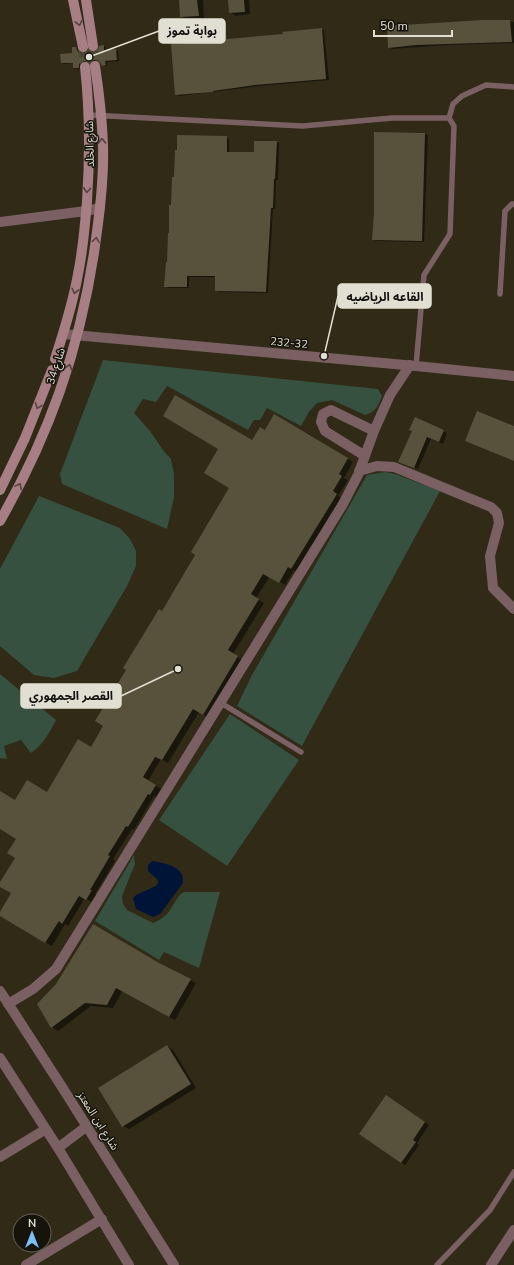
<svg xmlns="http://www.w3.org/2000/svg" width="514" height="1265" viewBox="0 0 514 1265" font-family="'Nunito Sans','Noto Sans Arabic',sans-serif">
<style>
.green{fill:#36513f}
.water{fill:#001437}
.shadow{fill:#0007}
.building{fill:#58523d}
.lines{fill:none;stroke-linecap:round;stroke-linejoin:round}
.secondary-tunnel{stroke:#4b4533;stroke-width:10;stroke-dasharray:10 5;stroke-linecap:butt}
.lane{stroke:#7a6063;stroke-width:5.5}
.street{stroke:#7a6063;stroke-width:10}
.secondary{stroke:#a77e83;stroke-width:10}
.oneway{stroke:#574340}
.labels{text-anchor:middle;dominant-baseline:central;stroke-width:3;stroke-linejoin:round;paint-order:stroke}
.street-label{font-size:11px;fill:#e1ded2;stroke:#15130a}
.leader{fill:none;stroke:#e1ded2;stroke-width:1.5}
.callout-dot{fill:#e1ded2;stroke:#15130a;stroke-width:1.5}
.callout{fill:#e1ded2;stroke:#e1ded2;stroke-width:1.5}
.callout-label{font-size:12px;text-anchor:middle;font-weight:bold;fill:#111}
</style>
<rect width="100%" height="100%" fill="#302a17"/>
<path class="green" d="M103 360 378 389 382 396C378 406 376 412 365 415L332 400 317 403 309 412 301 426 267 408 260 420H254L248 430 167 386 156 402 143 399 134 413 150 431 163 450 171 459 174 474V497L167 529 62 484 60 474Z
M385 472 395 474 440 491 302 746 237 706 252 675 367 475Z
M39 496 120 528 130 539 136 551V566L127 586 77 671 54 678 34 675 0 646V569Z
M0 674 56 720C49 733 43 745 31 753L21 740 4 746 7 759 0 758Z
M230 714 299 760 227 866 159 820Z
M134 855 135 864 122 896 123 904 127 910 153 923C158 921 163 918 167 914 173 908 176 896 184 892H220L199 968 164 952 159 960 95 921Z"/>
<path class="water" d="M152 861C160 862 176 865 181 873 183 875 183 880 183 883L160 914 153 917 136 909 133 898 136 895 156 886 158 883V880L148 871V865Z"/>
<path class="shadow" d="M180 0H203L204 19 187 20 181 16Z
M229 0H249L250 14 236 16 230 12Z
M468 22H514V43L448 45 392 49 389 47Z
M322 29 324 30 329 80 259 86 179 96 176 94 284 34Z
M104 46 106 47V50H116L118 51 119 61 107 62V66H105L99 60H96L92 63 87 61 81 65V68L76 69 74 68V63L64 64 62 63 73 54 76 48 78 49 80 53 94 54Z
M375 133 425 134 428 135 424 242 376 241 374 240 375 213Z
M226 137 229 139V153H255L276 142 279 143 278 180H276L275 209H273L268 293 219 292 216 290V277H189V288H168L165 286 172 206 175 178Z
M62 362 60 371 58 366Z
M274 416 353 462 344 478 348 480 338 496 342 498 297 572 294 570 285 585 270 576 256 598 264 603 233 654 244 661 209 718 199 712 168 763 161 759 148 781 161 789 156 797 154 796 134 830 132 829 113 859 115 861 95 894 97 895 92 902 85 898 68 926 65 924 52 946 0 915 13 893 0 885V884L16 857 17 838 0 828V792L15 801 47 793 91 748 105 726 162 612 196 554 231 488 253 442 265 431Z
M415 419 447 433 443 444 431 439 418 469 403 463Z
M159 965 196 983 175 1020 123 990 113 1008 91 1006 58 1031 52 1027 38 1005 56 984Z
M167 1046 173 1050 196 1088 129 1129 123 1126Z
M390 1099 429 1125 417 1143 419 1145 405 1165 401 1162Z"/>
<path class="building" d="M179 0H197L199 16 180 17Z
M228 0H244L245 12 229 13Z
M482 20H510L512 42 416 45 388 48 387 26Z
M322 28 326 79 255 85 213 91V92L175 95 171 44 283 34 282 32Z
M104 45V50L116 49 117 60 105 61 106 65 102 66 100 62 97 60H94L90 63 84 61 79 64V68H73V63H61L60 54 72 53V47H76L78 52 84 53 88 50 94 52 97 51 99 46Z
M374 132 425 133 422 241 372 240 374 213Z
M177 135 227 136V152H254V141H277L275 179H274L273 208H271L266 292 215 291V276H187V287H164L166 262H167L168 233H169V205H171L172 177H174L175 150H177Z
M175 395 252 440 260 427 265 430 274 414 348 458 339 474 342 476 333 491 337 494 291 569 288 567 279 583 263 574 251 594 259 599 228 650 238 656 203 715 193 709 162 760 155 757 143 777 156 785 150 795 148 794 128 827 126 826 108 855 110 856 90 890H92L86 900 79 896 62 924 59 921 45 943 0 916V912L11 893 0 887V882L15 858 7 853 16 839 0 829V791L15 800 27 780 47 792 78 739 91 747 103 726 95 721 126 670 123 668 159 609 162 611 195 555 191 552 229 488 204 473 218 449 163 416Z
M477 411 514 426V461L465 441Z
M415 417 444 430 439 442 427 437 414 468 398 462 412 431 409 430Z
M93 924 159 963 191 979 169 1017 116 988 107 1005 85 1003 51 1028 37 1004 56 984Z
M167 1045 191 1084 122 1127 98 1088Z
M386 1095 425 1122 413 1140 416 1142 401 1163 359 1134Z"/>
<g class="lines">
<path class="secondary-tunnel" d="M93 46 95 66
M83 47 85 67"/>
<path class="lane" d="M89 115 303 126 392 118H449L454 126 450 234 424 275 416 366
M449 118 453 104 462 96 486 85 514 87
M500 294 505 211 512 204H514
M221 703 301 752
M437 1265 490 1210 514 1172"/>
<path class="street" d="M0 222 86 211 100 208
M63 334 416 366 514 376
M365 456 325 431 321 422 323 414 331 410 374 431
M359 471 377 466 394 467 491 507 497 513 499 523 490 556 493 588 514 609
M0 991 62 1087 174 1265
M8 1004 33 989 56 969 74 940 343 504 358 475 374 431 390 395 410 365
M0 1058 58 1148 129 1265
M58 1148 87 1126
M0 1157 46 1129
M26 1265 102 1219
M491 1265 514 1230"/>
<path class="secondary" d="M73 0 83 47
M86 0 93 46
M55 359C64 331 73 303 78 274 83 250 85 226 87 201 90 156 90 112 85 67
M0 490 25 438 52 370
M0 521C49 435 79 351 94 253 99 218 104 181 103 145 102 118 99 92 95 66"/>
</g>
<defs><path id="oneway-chevron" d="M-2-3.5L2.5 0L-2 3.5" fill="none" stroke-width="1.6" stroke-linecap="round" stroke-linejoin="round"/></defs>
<g class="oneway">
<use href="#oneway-chevron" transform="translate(79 23) rotate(78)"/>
<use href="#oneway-chevron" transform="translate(102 141) rotate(-92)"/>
<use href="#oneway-chevron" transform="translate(87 190) rotate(94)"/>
<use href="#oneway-chevron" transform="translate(96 240) rotate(-82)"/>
<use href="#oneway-chevron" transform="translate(75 291) rotate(103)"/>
<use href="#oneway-chevron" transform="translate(69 367) rotate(-72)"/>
<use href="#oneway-chevron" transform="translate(38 406) rotate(112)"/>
<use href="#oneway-chevron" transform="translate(19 486) rotate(-62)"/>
</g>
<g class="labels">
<g class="street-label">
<text transform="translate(90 144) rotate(-91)">شارع الخلد</text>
<text transform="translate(289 343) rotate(5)">232-32</text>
<text transform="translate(56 366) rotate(-72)">شارع 34</text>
<text transform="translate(98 1121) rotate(58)">شارع ابن المعتز</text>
</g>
</g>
<path class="leader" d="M89 57L159 31M324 356L338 296M178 669L121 696"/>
<g class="callout-dot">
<circle cx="89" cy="57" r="4"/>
<circle cx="324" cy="356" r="4"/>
<circle cx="178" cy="669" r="4"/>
</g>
<g class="callout">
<rect x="159" y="19" width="66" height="24" rx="4"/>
<rect x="338" y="284" width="93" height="24" rx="4"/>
<rect x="21" y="684" width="100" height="24" rx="4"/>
</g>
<g class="callout-label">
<text x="192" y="35">بوابة تموز</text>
<text x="385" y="301">القاعه الرياضيه</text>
<text x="71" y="700">القصر الجمهوري</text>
</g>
<g transform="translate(32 1233)"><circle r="19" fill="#15130a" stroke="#67645a"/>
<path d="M0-3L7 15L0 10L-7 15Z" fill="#7bbef8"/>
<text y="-6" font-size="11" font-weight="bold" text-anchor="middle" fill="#e1ded2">N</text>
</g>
<path d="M374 30v6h78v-6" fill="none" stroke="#e1ded2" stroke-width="2"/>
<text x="380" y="30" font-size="12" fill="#e1ded2" stroke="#15130a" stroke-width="3" paint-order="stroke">50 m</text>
</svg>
